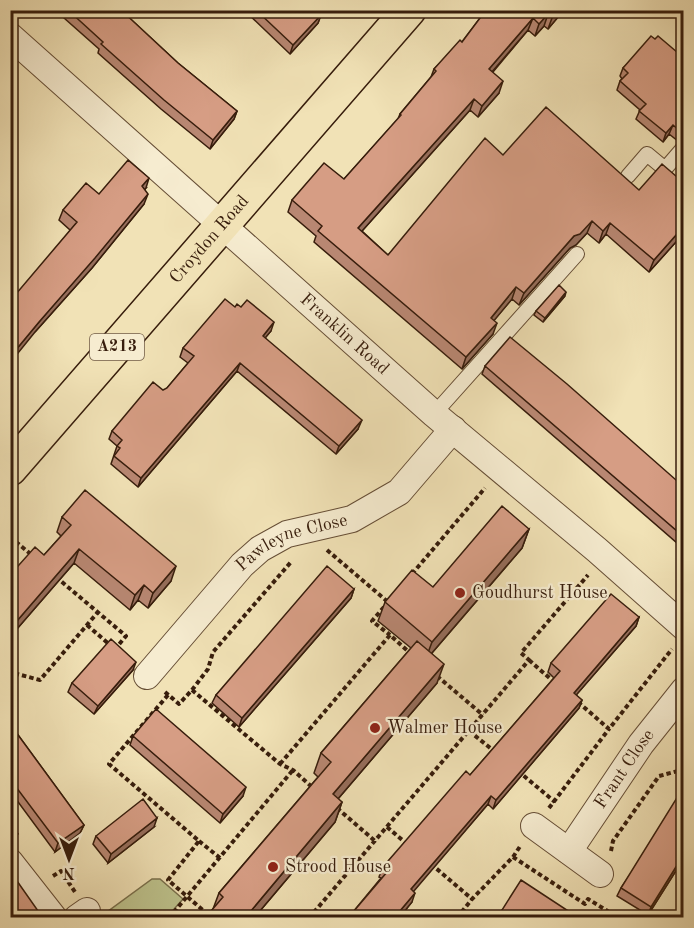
<svg xmlns="http://www.w3.org/2000/svg" width="694" height="928" viewBox="0 0 694 928" font-family="'Old Standard TT',serif">
<style>
.green{fill:#bdc28c;stroke:#7a704c;stroke-width:1.5}
.lines{fill:none;stroke-linecap:round;stroke-linejoin:round}
.lane-casing{stroke:#664e36;stroke-width:16}
.street-casing{stroke:#664e36;stroke-width:28}
.primary-casing{stroke:#371d0c;stroke-width:36}
.path{stroke:#371d0c;stroke-width:4;stroke-dasharray:4.5 3;stroke-linecap:butt}
.lane{stroke:#f6ecd0;stroke-width:14}
.street{stroke:#f6ecd0;stroke-width:26}
.primary{stroke:#f1e2b6;stroke-width:33}
.wall{fill:#b88772;stroke:#371d0c;stroke-width:1.5}
.shaded-wall{fill:#966e5c;stroke:#371d0c;stroke-width:1.5}
.building{fill:#d69d84;stroke:#371d0c;stroke-width:1.5}
.poi-dot{fill:#8f2418;stroke:#f6ecd0;stroke-width:2}
.labels{text-anchor:middle;dominant-baseline:central;stroke-width:4.5;stroke-linejoin:round;paint-order:stroke}
.shield{fill:#f6ecd0;stroke:#705b47;stroke-width:1.5}
.shield-label{font-size:16px;font-weight:bold;fill:#371d0c}
.street-label{font-size:18px;fill:#371d0c;stroke:#f6ecd0}
.poi-label{font-size:18px;fill:#371d0c;stroke:#f6ecd0;text-anchor:start}
</style>
<rect width="100%" height="100%" fill="#f1e2b6"/>
<filter id="stains"><feTurbulence type="fractalNoise" baseFrequency=".00333" numOctaves="4"/><feColorMatrix values="0 0 0 0 .2 0 0 0 0 .09 0 0 0 0 .02 0 0 0 .5 -.17"/></filter>
<radialGradient id="worn" r=".72"><stop offset=".6" stop-color="#630" stop-opacity="0"/><stop offset="1" stop-color="#630" stop-opacity=".3"/></radialGradient>
<path class="green" d="M152 879H160L183 899 167 917 100 918 98 916 104 914Z"/>
<g class="lines">
<g class="lane-casing">
<path id="lane" d="M628 176 647 154 665 169 684 147
M434 414 577 254"/>
</g>
<g class="street-casing">
<g id="street">
<path id="s1" d="M10 36 434 414 597 550 684 627"/>
<path id="s2" d="M147 676 242 565 260 549 287 534 352 519 399 492 453 429"/>
<path d="M534 826 600 874"/>
<path id="s3" d="M569 851 641 744 684 690"/>
<path d="M10 862 54 918"/>
<path d="M77 918 87 911"/>
</g>
</g>
<g class="primary-casing">
<g id="primary">
<path id="s4" d="M10 469 409 10"/>
</g>
</g>
<path class="path" d="M10 537 33 556
M327 550 388 602
M412 574 485 488
M56 577 126 636 116 648
M384 607 372 621 390 635
M87 625 110 645
M529 660 554 682
M437 676 483 715
M10 681 17 674 40 680 98 612
M192 690 208 669 213 652 291 562
M165 692 179 704 192 690 280 764 293 770 313 788
M168 695 109 764 199 841 168 880 212 918
M578 702 609 729 672 649
M469 731 494 751
M280 764 390 635 411 654
M518 771 555 802
M337 808 375 841
M549 808 609 729
M10 826 19 837
M387 827 407 844
M199 841 220 858
M611 851 613 841 659 776 678 771 684 763
M513 857 521 845
M431 864 472 899 513 857 585 904 588 899 619 918
M53 876 61 871 75 892
M169 918 293 770
M309 918 529 660 521 653 588 575
M457 918 472 899
M681 918 684 914"/>
<use href="#lane" class="lane"/>
<use href="#street" class="street"/>
<use href="#primary" class="primary"/>
</g>
<path class="wall" d="M55 10H122V11L178 63 237 111 234 119 210 149 161 109 98 53 99 49Z
M244 10H317L321 15 318 23 290 54Z
M486 10H564L548 29 544 26 535 36 528 30 493 72 499 93 478 117 470 110 362 231 388 255 503 155 639 190 684 183V233L649 272 606 234 599 243 587 233 576 245 570 248 519 305 512 299 494 320 493 334 462 369 314 242 316 236 288 212 292 200 344 179 398 119 400 114 431 77 434 69 462 42Z
M655 39 684 58V137L678 141 669 134 663 142 636 119 640 110 617 90 620 81 622 79 620 76 623 68Z
M146 188 145 189 144 204 92 268 35 332 70 230 59 220 63 210 99 194Z
M565 296 543 322 534 315 536 311Z
M235 307 271 331 265 338 358 429 336 454 237 371 138 487 111 464 117 446 109 439 112 431 167 388 188 363 180 357 183 348Z
M485 366 684 487V549L482 374Z
M62 517 171 581 148 608 138 600 130 610 74 563 10 637V575L44 555 61 536 57 532Z
M529 529 522 548 432 653 437 683 338 799 342 802 335 822 254 918H205L213 909 219 893 318 777 314 773 321 753 411 648 378 621 385 602 433 587Z
M354 589 351 598 239 727 212 703 216 695Z
M639 617 636 626 576 695 582 700 579 708 493 809 488 804 413 891 412 902 399 918H348L381 878 379 877 382 868 470 775 554 678 548 672 551 663Z
M133 670 94 714 68 692 72 683Z
M10 724 84 825 80 833 55 852 10 791Z
M133 736 243 796 220 823 130 745Z
M684 795V858L648 915 617 896 621 888Z
M154 827 108 863 93 844 96 836Z
M502 910 579 918H499Z"/>
<path class="shaded-wall" d="M559 10H564L548 29 552 18Z
M548 14 544 26 535 36 539 24Z
M321 15 318 23 290 54 293 45Z
M533 18 528 30 485 80 489 69Z
M503 81 499 93 478 117 482 106Z
M474 99 470 110 354 240 358 228Z
M237 111 234 119 210 149 213 140Z
M673 125 669 134 663 142 666 133Z
M684 131V137L678 141 681 132Z
M149 178 146 188 139 196 142 186Z
M148 194 144 204 92 268 35 332 10 363V357L39 322Z
M592 221 587 233 576 245 570 248 519 305 524 293 574 236Z
M610 223 606 234 599 243 603 231Z
M684 226V233L649 272 654 260Z
M516 287 512 299 487 329 491 318Z
M566 292 565 296 543 322 545 318Z
M274 322 271 331 260 344 263 336Z
M497 323 493 334 462 369 466 357Z
M240 363 237 371 138 487 141 478Z
M362 420 358 429 336 454 339 446Z
M529 529 522 548 425 661 432 642Z
M79 549 74 563 10 637V629Z
M176 566 171 581 148 608 153 593Z
M144 585 138 600 130 610 135 595Z
M354 589 351 598 239 727 242 718Z
M639 617 636 626 571 701 574 693Z
M136 662 133 670 94 714 98 706Z
M444 664 437 683 325 814 333 794Z
M582 700 579 708 493 809 496 800Z
M246 787 243 796 220 823 223 814Z
M491 796 488 804 408 898 411 889Z
M342 802 335 822 254 918H245Z
M157 818 154 827 108 863 111 854Z
M84 825 80 833 55 852 58 843Z
M684 854V858L648 915 651 907Z
M415 893 412 902 399 918H394Z"/>
<path class="building" d="M68 10H121L178 63 237 111 213 140 164 100 101 44 103 42Z
M256 10H317L321 15 293 45Z
M486 10H559L552 18 548 14 539 24 533 18 489 69 503 81 482 106 474 99 358 228 388 255 485 138 503 155 546 107 639 190 662 164 684 183V226L654 260 610 223 603 231 592 221 580 234 574 236 524 293 516 287 491 318 497 323 466 357 318 231 322 226 292 200 324 163 344 179 401 115 400 114 436 71 434 69 460 40 462 42Z
M651 36 655 39 658 36 684 58V131L681 132 673 125 666 133 639 111 646 104 620 81 628 73 623 68Z
M128 160 149 178 142 186 148 194 95 258 39 322 10 357V301L77 222 63 210 86 183 99 194Z
M559 285 566 292 545 318 536 311Z
M225 299 235 307 237 304 241 307 247 300 274 322 263 336 362 420 339 446 240 363 141 478 114 456 120 448 117 446 122 440 112 431 153 382 163 390 167 388 194 356 183 348Z
M510 337 567 384 684 487V537L485 366Z
M85 490 176 566 153 593 144 585 135 595 79 549 10 629V575L35 547 44 555 71 525 62 517Z
M502 506 529 529 432 642 385 602 412 570 433 587Z
M327 566 354 589 242 718 216 695Z
M611 594 639 617 574 693 582 700 496 800 491 796 411 889 415 893 394 918H348L387 872 382 868 466 771 470 775 560 671 551 663Z
M111 639 136 662 98 706 72 683Z
M417 641 444 664 333 794 342 802 245 918H205L223 897 219 893 331 762 321 753Z
M156 709 246 787 223 814 133 736Z
M10 724 84 825 58 843 10 779Z
M684 795V854L651 907 621 888 678 796 681 798Z
M143 799 157 818 111 854 96 836Z
M10 871 43 918H10Z
M521 880 579 918H513L502 910Z"/>
<g class="poi-dot">
<circle cx="460" cy="593" r="6"/>
<circle cx="375" cy="728" r="6"/>
<circle cx="273" cy="867" r="6"/>
</g>
<g class="labels">
<rect class="shield" x="90" y="334" width="54" height="26" rx="4.5"/>
<g class="shield-label">
<text x="117" y="347">A213</text>
</g>
<g class="street-label">
<text stroke="none"><textPath href="#s4" startOffset="304">Croydon Road</textPath></text>
<text stroke="none"><textPath href="#s1" startOffset="448">Franklin Road</textPath></text>
<text stroke="none"><textPath href="#s2" startOffset="202">Pawleyne Close</textPath></text>
<text stroke="none"><textPath href="#s3" startOffset="99">Frant Close</textPath></text>
</g>
<g class="poi-label">
<text x="472" y="593">Goudhurst House</text>
<text x="387" y="728">Walmer House</text>
<text x="285" y="867">Strood House</text>
</g>
</g>
<rect width="694" height="928" fill="none" stroke="#f1e2b6" stroke-width="36"/>
<rect x="12" y="12" width="670" height="904" fill="none" stroke="#371d0c" stroke-width="3"/>
<rect x="18" y="18" width="658" height="892" fill="none" stroke="#371d0c" stroke-width="1.5"/>
<g transform="translate(69 859) rotate(180)" stroke="#f6ecd0" stroke-width="4.5" paint-order="stroke">
<path d="M0-4.5L10 22L0 15L-10 22Z" fill="#371d0c"/>
<text y="-9" font-size="16" font-weight="bold" text-anchor="middle" fill="#371d0c">N</text>
</g>
<rect width="100%" height="100%" filter="url(#stains)"/>
<rect width="100%" height="100%" fill="url(#worn)"/>
</svg>
